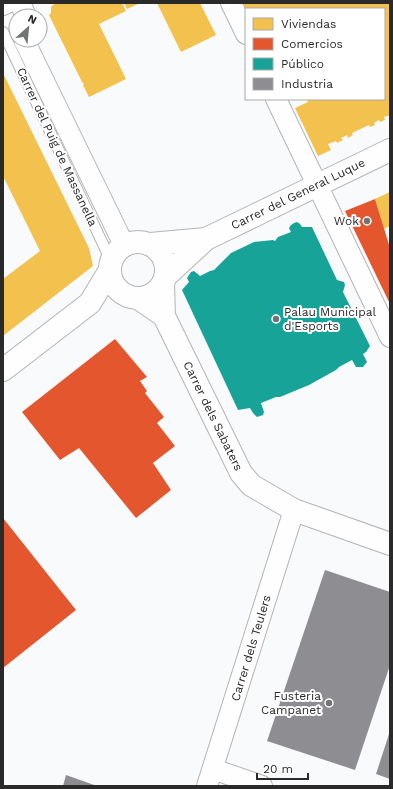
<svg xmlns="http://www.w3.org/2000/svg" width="393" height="789" viewBox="0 0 393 789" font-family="'Work Sans',sans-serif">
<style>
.homes{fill:#f2c14e}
.shops{fill:#e4572e}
.public{fill:#17a398}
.industry{fill:#8d8d92}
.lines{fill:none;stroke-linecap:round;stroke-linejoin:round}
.service-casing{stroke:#b4b4b5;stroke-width:12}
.minor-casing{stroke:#b4b4b5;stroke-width:22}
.tertiary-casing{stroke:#b4b4b5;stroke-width:24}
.secondary-casing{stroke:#b4b4b5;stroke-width:24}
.service{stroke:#fefefe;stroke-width:10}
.minor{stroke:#fefefe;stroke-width:20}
.tertiary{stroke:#fefefe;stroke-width:22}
.secondary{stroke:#fefefe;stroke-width:22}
.poi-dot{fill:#727374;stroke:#fff;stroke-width:1.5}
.labels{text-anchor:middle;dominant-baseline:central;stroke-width:4;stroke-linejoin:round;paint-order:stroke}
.street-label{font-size:12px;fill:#2a2a2b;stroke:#fff}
.poi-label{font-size:12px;fill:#2a2a2b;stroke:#fff;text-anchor:end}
</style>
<rect width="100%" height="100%" fill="#f9fafb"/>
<path class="homes" d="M55 3H122L126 11 99 24 126 79 89 97 83 85 84 84 82 82 49 15 51 13V7Z
M124 3H140L127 9Z
M157 3H200L216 35 181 52Z
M241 3H390V115L384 117 385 120 380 122 379 120 374 123 375 125 370 127 369 125 352 133 353 135 348 138 347 135 341 138 343 140 337 143 336 141 328 144 331 150 318 156 295 108 308 102 307 99H384V9H246V13Z
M3 73 89 248 93 266 3 336V279L40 251 3 176Z
M390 192V226L384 229 375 199Z"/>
<path class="shops" d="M375 199 390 248V304L345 211Z
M115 339 147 377 140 381 147 391 145 393 164 417 157 423 175 446 153 463 171 490 136 518 79 448 60 460 22 412Z
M3 518 76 610 3 668Z"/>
<path class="public" d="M297 222 300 224 302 227H312L337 280 344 282 345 285 343 292 370 346 366 352 363 354 367 362 363 367H356L352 360 339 367 336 370 309 385 280 397H276L261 403 264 412 263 415 257 417 253 413 250 408 238 410 182 290 189 282 187 278 191 272 194 271 200 276 210 271 214 270 231 253 254 242 273 240 275 241 278 237 291 232 289 228 291 225 294 223Z"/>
<path class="industry" d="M325 570 390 592V665L355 770 267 741Z
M390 731V779L376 774Z
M66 775 97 786H63Z"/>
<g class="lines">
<g class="service-casing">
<path id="service" d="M3 32 111 261"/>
</g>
<g class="minor-casing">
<path id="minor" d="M20 3 26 16
M231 3 246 34
M3 5 7 3
M24 40 124 245
M276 99 390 337
M213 769 262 786
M207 786 294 510"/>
</g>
<g class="tertiary-casing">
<path id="tertiary" d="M163 284 164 316 241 473 251 485 294 510 390 544
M138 298 164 316"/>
</g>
<g class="secondary-casing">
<path id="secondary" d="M110 270a28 28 0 1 1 56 0a28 28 0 1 1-56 0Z
M150 244 206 239
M166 276 206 239 390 150
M3 370 90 303 110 270"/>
</g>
<use href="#service" class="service"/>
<use href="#minor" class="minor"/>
<use href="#tertiary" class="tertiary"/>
<use href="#secondary" class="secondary"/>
</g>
<g class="poi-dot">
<circle cx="367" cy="221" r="4"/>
<circle cx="276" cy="319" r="4"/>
<circle cx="329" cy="703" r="4"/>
</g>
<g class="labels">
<g class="street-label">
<text transform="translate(57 147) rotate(65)">Carrer del Puig de Massanella</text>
<text transform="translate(298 194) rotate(-26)">Carrer del General Luque</text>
<text transform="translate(213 416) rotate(64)">Carrer dels Sabaters</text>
<text transform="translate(251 648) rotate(-73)">Carrer dels Teulers</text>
</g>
<g class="poi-label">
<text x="359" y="221">Wok</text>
<text x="284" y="312" text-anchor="start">Palau Municipal<tspan x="284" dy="14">d'Esports</tspan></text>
<text x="321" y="696">Fusteria<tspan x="321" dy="14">Campanet</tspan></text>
</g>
</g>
<rect width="393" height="789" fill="none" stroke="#2a2a2b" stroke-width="8"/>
<rect x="245" y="8" width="140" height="92" fill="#ffffff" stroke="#aaaaaa"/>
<rect x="253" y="18" width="20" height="12" fill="#f2c14e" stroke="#aaaaaa"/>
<text x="281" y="28" font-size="12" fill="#2a2a2b">Viviendas</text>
<rect x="253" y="38" width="20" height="12" fill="#e4572e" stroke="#aaaaaa"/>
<text x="281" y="48" font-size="12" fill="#2a2a2b">Comercios</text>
<rect x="253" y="58" width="20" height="12" fill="#17a398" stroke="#aaaaaa"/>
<text x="281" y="68" font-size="12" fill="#2a2a2b">Público</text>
<rect x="253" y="78" width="20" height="12" fill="#8d8d92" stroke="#aaaaaa"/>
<text x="281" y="88" font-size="12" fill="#2a2a2b">Industria</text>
<g transform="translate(28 28) rotate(27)"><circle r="19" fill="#ffffff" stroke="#aaaaaa"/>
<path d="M0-3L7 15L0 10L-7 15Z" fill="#727374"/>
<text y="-6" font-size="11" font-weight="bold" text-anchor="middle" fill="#2a2a2b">N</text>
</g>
<path d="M257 773v6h51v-6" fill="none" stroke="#2a2a2b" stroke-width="2"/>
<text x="263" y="773" font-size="12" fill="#2a2a2b" stroke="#ffffff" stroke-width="3" paint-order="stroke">20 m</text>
</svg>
